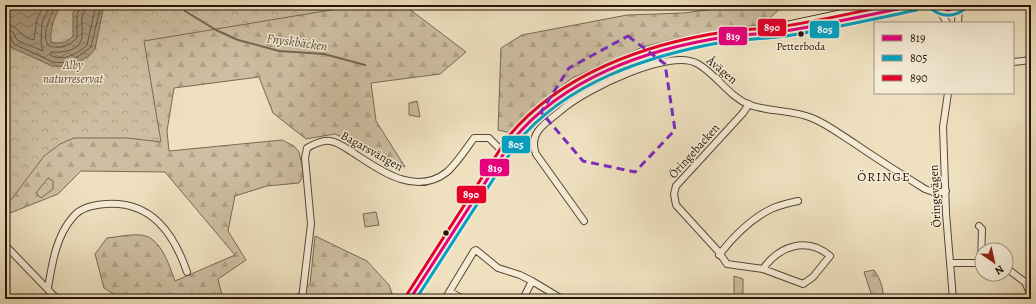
<svg xmlns="http://www.w3.org/2000/svg" width="1036" height="304" viewBox="0 0 1036 304" font-family="Alegreya,serif">
<style>
.forest{fill:url(#forest-firs);stroke:#796955}
.park{fill:url(#park-crowns);stroke:#796955}
.water{fill:url(#water-waves);stroke:#756552}
.lines{fill:none;stroke-linecap:round;stroke-linejoin:round}
.shore{stroke:#685846;stroke-width:1}
.stream{stroke:#756552;stroke-width:2}
.street-casing{stroke:#584737;stroke-width:8}
.secondary-casing{stroke:#251409;stroke-width:10}
.street{stroke:#f5ecd6;stroke-width:6}
.secondary{stroke:#f5ecd6;stroke-width:8}
.bus-1-casing{stroke:#f5ecd6;stroke-width:6}
.bus-2-casing{stroke:#f5ecd6;stroke-width:6}
.bus-3-casing{stroke:#f5ecd6;stroke-width:6}
.bus-1{stroke:#e5007d;stroke-width:3}
.bus-2{stroke:#02a2c4;stroke-width:3}
.bus-3{stroke:#e4002b;stroke-width:3}
.marked{fill:none;stroke:#7b2cbf;stroke-width:3;stroke-dasharray:8 5;stroke-linejoin:round}
.bus-dot{fill:#251409;stroke:#f5ecd6;stroke-width:1.5}
.labels{text-anchor:middle;dominant-baseline:central;stroke-width:3;stroke-linejoin:round;paint-order:stroke}
.bus-label{font-size:11px;fill:#251409;stroke:#f5ecd6}
.park-label{font-size:12px;font-style:italic;fill:#60503e;stroke:#f5ecd6}
.street-label{font-size:12px;fill:#251409;stroke:#f5ecd6}
.water-label{font-size:13px;font-style:italic;fill:#5a4a39;stroke:#f5ecd6}
.neighbourhood-label{font-size:13px;letter-spacing:1px;fill:#251409;stroke:#f5ecd6}
.line-badge{stroke:#f5ecd6;stroke-width:1.5}
.badge-label{font-size:11px;text-anchor:middle;font-weight:bold;fill:#fff}
</style>
<defs>
<pattern id="forest-firs" width="22" height="20" patternUnits="userSpaceOnUse"><rect width="22" height="20" fill="#cdbea1"/><path d="M5 1l3.5 6h-7zM16 11l3.5 6h-7z" fill="#b0a289"/></pattern>
<pattern id="park-crowns" width="20" height="18" patternUnits="userSpaceOnUse"><rect width="20" height="18" fill="#cdbea1"/><path d="M2 6a3 3 0 1 1 6 0M12 15a3 3 0 1 1 6 0" fill="none" stroke="#b0a289"/></pattern>
<pattern id="water-waves" width="16" height="10" patternUnits="userSpaceOnUse"><rect width="16" height="10" fill="#aa9b82"/><path d="M0 5q4-4 8 0t8 0" fill="none" stroke="#8a7d69"/></pattern>
</defs>
<rect width="100%" height="100%" fill="#efe1c0"/>
<filter id="stains"><feTurbulence type="fractalNoise" baseFrequency=".005" numOctaves="4"/><feColorMatrix values="0 0 0 0 .2 0 0 0 0 .09 0 0 0 0 .02 0 0 0 .5 -.17"/></filter>
<radialGradient id="worn" r=".72"><stop offset=".6" stop-color="#630" stop-opacity="0"/><stop offset="1" stop-color="#630" stop-opacity=".3"/></radialGradient>
<path class="forest" d="M175 5H404L466 52 440 74 371 83 376 121 405 167 335 134 306 139 273 113 259 77 174 88 167 131 169 151 282 140 294 146 299 152 304 174 299 183 267 186 235 196 228 231 246 260 218 279 223 299H209L207 294 180 299H122L104 288 95 254 107 238C117 237 131 234 141 235 161 237 169 265 175 281L235 255 165 172 81 171 58 194 5 215V59L118 28Z
M744 5H784L763 24 683 37 643 47 572 78 533 110 511 133 498 130 501 48 522 35 627 15 684 13Z
M315 236 367 261 389 285 393 296 390 299H291L310 284Z
M874 270C880 278 884 289 883 299H840L862 295 872 296 864 272Z
M734 276 743 279V299H731L734 295Z"/>
<path class="park" d="M5 5H361L144 41 161 142 127 138H74L60 144 44 156 5 208Z
M417 101 420 117 409 115V103Z
M48 178 53 181V189L41 198 36 193Z
M376 212 379 225 365 227 363 214Z"/>
<path class="water" d="M5 5H61C54 18 50 27 51 42 60 44 66 43 73 36V13L78 5H104L95 49 89 56 70 67 52 66 10 47 5 35Z"/>
<g class="lines">
<path class="shore" d="M56 5C51 15 40 36 49 46 61 49 68 47 77 38V15L81 5
M86 5C86 10 83 13 82 17 81 23 83 30 82 36 81 51 62 53 51 52L50 55C63 62 77 54 87 45L96 5
M5 24C20 25 18 37 34 40L37 19 44 5
M5 30 13 32 17 40 43 51 41 42 42 22 51 5
M5 35 10 37 14 44 53 62 69 63 91 47 101 5"/>
<path class="stream" d="M185 11 216 30 238 40 279 51 324 54 365 65"/>
<g class="street-casing">
<path id="street" d="M938 8 947 23
M958 23 959 7
M1013 62 1031 60
M948 93 943 127 946 213 953 299
M749 104 743 113 676 186 674 194 676 205 718 251 727 264 763 269 803 284 813 277 830 256C807 236 779 246 763 269
M584 221 536 154C527 131 549 121 564 108 587 89 671 47 698 64 717 75 729 97 750 105 770 112 793 110 812 118 827 124 841 135 854 143 877 159 901 174 925 189L936 193 946 191
M979 226 982 229 981 263
M5 245 57 299
M719 255C733 237 751 219 771 209 779 205 789 203 798 201
M950 263H982
M1006 268 1025 282 1031 295
M532 281 562 299
M48 288C52 264 56 236 73 217 81 207 94 205 106 204 152 201 174 234 187 272
M450 292 463 299
M302 299 311 224 305 158 307 148C314 144 322 140 330 141 338 142 346 148 352 152 380 170 415 197 447 172 457 163 466 149 474 138H489L503 152
M445 299 474 251 476 250 498 268 520 275 532 281 523 299"/>
</g>
<g class="secondary-casing">
<path id="secondary" d="M934 5C943 12 953 12 962 5
M819 24 916 5
M410 299C432 264 454 229 476 195 492 170 506 144 527 123 588 63 672 49 752 33 796 24 839 15 882 5"/>
</g>
<use href="#street" class="street"/>
<use href="#secondary" class="secondary"/>
<g class="bus-1-casing">
<path id="bus-1" d="M934 5 948 10 962 5
M410 299 512 141C563 78 647 49 725 37 745 34 765 34 785 31 829 24 873 14 916 5"/>
</g>
<g class="bus-2-casing">
<path id="bus-2" d="M931 9C942 17 954 17 965 9
M416 299 516 144C566 82 647 56 723 42 744 39 766 39 786 36 830 29 874 19 917 10"/>
</g>
<g class="bus-3-casing">
<path id="bus-3" d="M406 296 508 137C560 74 645 44 724 32 744 29 764 29 784 26 820 21 856 12 891 5"/>
</g>
<use href="#bus-1" class="bus-1"/>
<use href="#bus-2" class="bus-2"/>
<use href="#bus-3" class="bus-3"/>
</g>
<path class="marked" d="M628 36 665 64 675 130 635 172 583 161 541 112 569 68Z"/>
<g class="bus-dot">
<circle cx="801" cy="34" r="3.5"/>
<circle cx="446" cy="233" r="3.5"/>
</g>
<g class="labels">
<g class="bus-label">
<text x="801" y="46">Petterboda</text>
</g>
<g class="park-label">
<text x="73" y="65">Alby<tspan x="73" dy="14">naturreservat</tspan></text>
</g>
<g class="street-label">
<text transform="translate(722 70) rotate(40)">Åvägen</text>
<text transform="translate(372 151) rotate(29)">Bagarsvängen</text>
<text transform="translate(694 151) rotate(-48)">Öringebacken</text>
<text transform="translate(935 196) rotate(-93)">Öringevägen</text>
</g>
<g class="water-label">
<text transform="translate(297 42) rotate(8)">Fnyskbäcken</text>
</g>
<g class="neighbourhood-label">
<text x="884" y="176">ÖRINGE</text>
</g>
</g>
<g class="line-badge">
<rect x="757" y="18" width="30" height="19" rx="4" fill="#e4002b"/>
<rect x="809" y="20" width="31" height="19" rx="4" fill="#02a2c4"/>
<rect x="718" y="26" width="30" height="20" rx="4" fill="#e5007d"/>
<rect x="501" y="135" width="30" height="19" rx="4" fill="#02a2c4"/>
<rect x="479" y="158" width="31" height="19" rx="4" fill="#e5007d"/>
<rect x="456" y="185" width="31" height="19" rx="4" fill="#e4002b"/>
</g>
<g class="badge-label">
<text x="772" y="31">890</text>
<text x="825" y="33">805</text>
<text x="733" y="40">819</text>
<text x="516" y="148">805</text>
<text x="495" y="172">819</text>
<text x="471" y="198">890</text>
</g>
<rect width="1036" height="304" fill="none" stroke="#efe1c0" stroke-width="20"/>
<rect x="6" y="6" width="1024" height="292" fill="none" stroke="#251409" stroke-width="2"/>
<rect x="10" y="10" width="1016" height="284" fill="none" stroke="#251409"/>
<rect x="874" y="22" width="140" height="72" fill="#f5ecd6" stroke="#a29684"/>
<rect x="882" y="35" width="20" height="6" fill="#e5007d" stroke="#a29684"/>
<text x="910" y="42" font-size="12" fill="#251409">819</text>
<rect x="882" y="55" width="20" height="6" fill="#02a2c4" stroke="#a29684"/>
<text x="910" y="62" font-size="12" fill="#251409">805</text>
<rect x="882" y="75" width="20" height="6" fill="#e4002b" stroke="#a29684"/>
<text x="910" y="82" font-size="12" fill="#251409">890</text>
<g transform="translate(994 262) rotate(146)"><circle r="19" fill="#f5ecd6" stroke="#a29684"/>
<path d="M0-3L7 15L0 10L-7 15Z" fill="#8f2418"/>
<text y="-6" font-size="11" font-weight="bold" text-anchor="middle" fill="#251409">N</text>
</g>
<rect width="100%" height="100%" filter="url(#stains)"/>
<rect width="100%" height="100%" fill="url(#worn)"/>
</svg>
